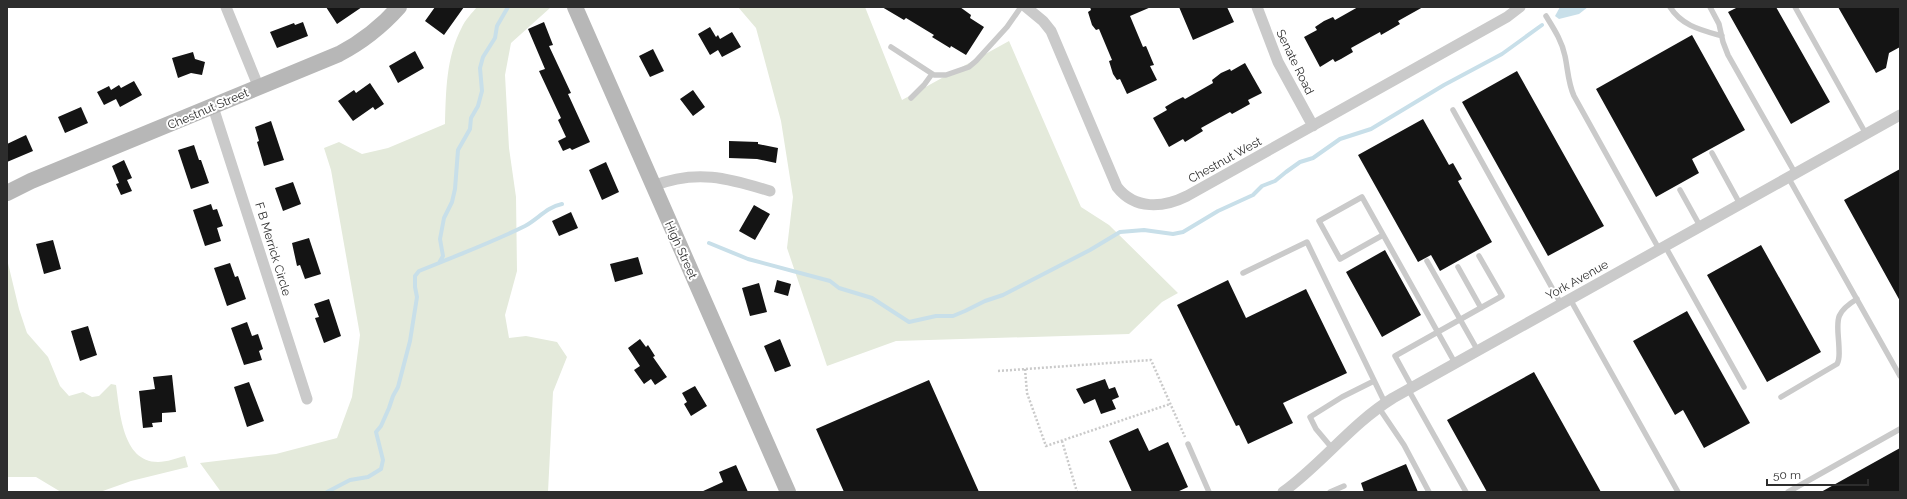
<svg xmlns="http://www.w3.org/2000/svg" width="1907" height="499" viewBox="0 0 1907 499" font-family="Raleway,sans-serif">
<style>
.green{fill:#e4eadb}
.water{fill:#c8dfe9}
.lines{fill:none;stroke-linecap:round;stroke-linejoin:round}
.stream{stroke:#c8dfe9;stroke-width:4}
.building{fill:#141414}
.path{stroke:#cacaca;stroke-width:2.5;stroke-dasharray:2 2;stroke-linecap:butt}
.service{stroke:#cacaca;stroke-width:5.5}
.minor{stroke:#cacaca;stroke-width:11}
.secondary{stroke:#b7b7b7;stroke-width:16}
.labels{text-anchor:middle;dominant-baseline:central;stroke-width:4;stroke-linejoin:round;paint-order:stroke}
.street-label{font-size:12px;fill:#2d2d2d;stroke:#fff}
</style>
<rect width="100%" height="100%" fill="#fff"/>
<path class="green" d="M477 7 550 8 511 43 505 75 509 148 516 197 517 271 505 315 509 338 526 336 557 342 567 357 553 392 548 492H221L200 463 276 454 337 438 352 397 360 335 331 170 324 148 339 142 362 154 388 148 445 124C446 91 446 57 462 27 465 20 472 13 477 7Z
M738 7H865L902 100 1009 41 1081 207 1109 225 1178 293 1162 302 1129 334 896 341 827 366 787 248 793 197 781 121 756 28Z
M7 259 19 309 27 333 48 357 60 386 69 396 83 392 92 397 99 396 111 384 116 385C120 411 122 462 158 462 167 462 177 458 185 456L188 467 131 481 100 492H61L36 477H7Z"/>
<path class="water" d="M1560 7H1588L1579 14 1559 19 1555 16Z"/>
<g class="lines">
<path class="stream" d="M709 243 748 259 830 281 839 288 872 298 909 322 936 316H953L965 311 985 301 1003 295 1030 281 1090 250 1120 232 1144 230 1173 234 1183 232 1218 211 1253 195 1262 186 1275 181 1286 172 1300 162 1313 158 1340 139 1371 129 1444 85 1502 54 1542 25
M439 263C468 251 497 240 525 226 538 219 547 207 562 204
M327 492 350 480 368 477 381 469 383 460 376 432 381 426 389 408 393 396 398 387 410 341 417 297 415 287V276L419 271 439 263 443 256 440 239 444 218 452 202 455 189 458 150 470 129 471 118 478 106 482 91 480 68 483 57 495 38 497 26 508 7"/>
</g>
<path class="building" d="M326 7H362L337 24Z
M435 7H464L444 35 425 21Z
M882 7H960L971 15 970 18 984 27 966 55 951 46 950 48 932 37 934 35 906 18 904 20Z
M1090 7H1151L1130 16 1143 47 1146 46 1154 65 1150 66 1157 80 1127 94 1120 79 1117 80 1113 74 1109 61 1112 60 1099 29 1096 30 1092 25 1088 12 1091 10Z
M1179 7H1227L1234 22 1193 40Z
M1358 7H1423L1398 21 1400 24 1388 31 1381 35 1380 32 1351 48 1353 52 1341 59 1335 62 1333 59 1320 67 1304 37 1317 30 1315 27 1324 21 1333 17 1335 20Z
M1738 7H1776L1830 102 1791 124 1728 12Z
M1838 7H1900V47L1889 53 1886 68 1876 73Z
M303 22 308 36 277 48 270 32 294 23 295 25Z
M544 22 553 45 549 46 571 93 568 94 590 142 572 150 570 148 563 151 558 141 566 137 558 120 561 118 539 71 545 69 528 29Z
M710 27 716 37 718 35 720 39 732 32 741 47 722 57 718 50 710 55 698 34Z
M1692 35 1745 130 1692 159 1699 173 1656 197 1596 89Z
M653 49 664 71 650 77 639 56Z
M415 51 424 68 398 83 389 66Z
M193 52 195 59 205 62 202 75 191 73 178 78 172 58Z
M1245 63 1262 93 1248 100 1250 104 1232 114 1230 112 1201 128 1203 131 1185 142 1183 139 1169 147 1153 118 1167 110 1165 107 1175 101 1183 97 1185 99 1213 83 1212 80 1221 73 1230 69 1231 71Z
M1517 71 1604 226 1548 256 1462 102Z
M134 81 142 95 120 107 116 99 104 105 97 92 109 86 111 90 119 85 121 88Z
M370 83 384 104 375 110 373 107 353 121 338 101 354 90 356 93Z
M693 90 705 107 693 116 680 99Z
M81 107 88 123 65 133 58 117Z
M1423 119 1449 165 1453 163 1462 179 1458 181 1492 242 1440 271 1431 255 1418 262 1358 155Z
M271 121 284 160 264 166 257 142 259 141 255 127Z
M26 135 33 151 7 162V144Z
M729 141 758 142V144L778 148 776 163 757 159 729 158Z
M194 145 199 160H201L209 183 191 189 178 150Z
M124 160 132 178 127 180 132 191 121 195 116 184 119 183 112 166Z
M606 162 619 192 602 200 589 170Z
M1900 169V301L1844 200Z
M293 182 301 204 283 211 275 188Z
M211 204 213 210 217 209 223 226 217 228 221 241 205 246 193 210Z
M754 205 770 214 755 240 739 231Z
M571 212 578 228 559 236 552 221Z
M309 238 321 274 305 279 300 265 297 266 292 243Z
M53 240 61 269 44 274 36 244Z
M1761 245 1821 352 1767 382 1707 275Z
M1385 250 1421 315 1382 337 1346 272Z
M638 257 643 274 615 282 610 264Z
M230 263 235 277 238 276 246 299 227 306 214 268Z
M777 280 791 284 788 296 774 292Z
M1228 280 1246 318 1306 289 1347 373 1283 403 1293 423 1248 444 1239 425 1236 426 1177 305Z
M759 283 767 312 750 316 742 288Z
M329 299 341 336 324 343 315 318 319 317 314 304Z
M1687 311 1750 423 1704 448 1683 410 1675 415 1633 341Z
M247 322 252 336 258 334 263 349 259 351 262 360 244 365 231 328Z
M88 326 97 355 80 361 71 331Z
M640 339 646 347 648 345 655 356 653 357 667 377 655 385 651 379 644 384 634 370 640 366 628 348Z
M780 339 791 366 775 372 764 346Z
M1534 372 1601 492H1487L1447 420Z
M172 375 176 412 162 413V422L152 423 153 427 143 428 139 391 155 389 153 377Z
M1105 379 1109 389 1115 387 1119 397 1112 400 1116 409 1101 414 1095 399 1084 404 1076 389Z
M929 380 979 492H844L816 429Z
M249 382 264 421 247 427 234 387Z
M695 386 707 406 691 416 684 404 687 402 682 393Z
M1138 428 1149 451 1168 442 1188 487 1177 492H1132L1109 441Z
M1900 448V492H1821Z
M1406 464 1418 492H1364L1361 483Z
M736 465 748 492H701L723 482 719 472Z"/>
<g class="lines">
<path class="path" d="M1025 369 1027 393 1046 446 1170 404
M998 371 1151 360 1185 437
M1062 441 1077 492"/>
<path class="service" d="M1670 7C1682 26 1701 30 1722 36
M1710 7 1719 24 1723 42 1728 55 1795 173
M1795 7 1866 134
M1546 16C1554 29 1562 41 1565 56 1568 70 1568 83 1574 96L1659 249
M891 47 934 75H946L969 67 976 61 1007 27 1021 7
M911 98 924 85 932 74
M1453 110 1561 304
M1712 153 1740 204
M1788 177 1900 376
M1680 190 1700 226
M1383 235 1340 259 1319 221 1362 197 1455 363
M1665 246 1744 387
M1427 261 1478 351
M1458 267 1481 308
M1243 273 1307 242 1385 403
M1570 299 1678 492
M1412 387 1395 356 1502 296 1479 256
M1408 389 1466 492
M1781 397 1837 364C1840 359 1839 354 1839 348 1838 322 1832 314 1857 299
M1379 408 1404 445 1429 492
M1188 444 1209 492
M1332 448 1316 429 1310 417 1342 397 1374 381
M1330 492 1344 486
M1788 492 1900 429"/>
<path class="minor" d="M226 7 259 88
M1026 7 1043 21 1051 31 1117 187C1135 210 1163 208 1187 196L1507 17 1520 7
M1257 7 1278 62 1313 126
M213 107 307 399
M653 186C696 169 728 178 770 191
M1283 492C1322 464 1351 424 1393 398L1900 115"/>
<path class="secondary" d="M575 7 788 492
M7 193 31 181 339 54C362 42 382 26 399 7"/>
</g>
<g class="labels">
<g class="street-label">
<text transform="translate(1295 62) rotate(64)">Senate Road</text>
<text transform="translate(208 109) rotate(-23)">Chestnut Street</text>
<text transform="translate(1225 160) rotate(-29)">Chestnut West</text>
<text transform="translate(273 249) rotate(73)">F B Merrick Circle</text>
<text transform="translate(681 250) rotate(66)">High Street</text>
<text transform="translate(1577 280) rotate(-29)">York Avenue</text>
</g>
</g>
<rect width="1907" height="499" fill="none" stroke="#2d2d2d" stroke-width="16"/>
<path d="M1767 479v6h101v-6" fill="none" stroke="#2d2d2d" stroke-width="2"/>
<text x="1773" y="479" font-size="12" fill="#2d2d2d" stroke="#ffffff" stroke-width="3" paint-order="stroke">50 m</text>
</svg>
